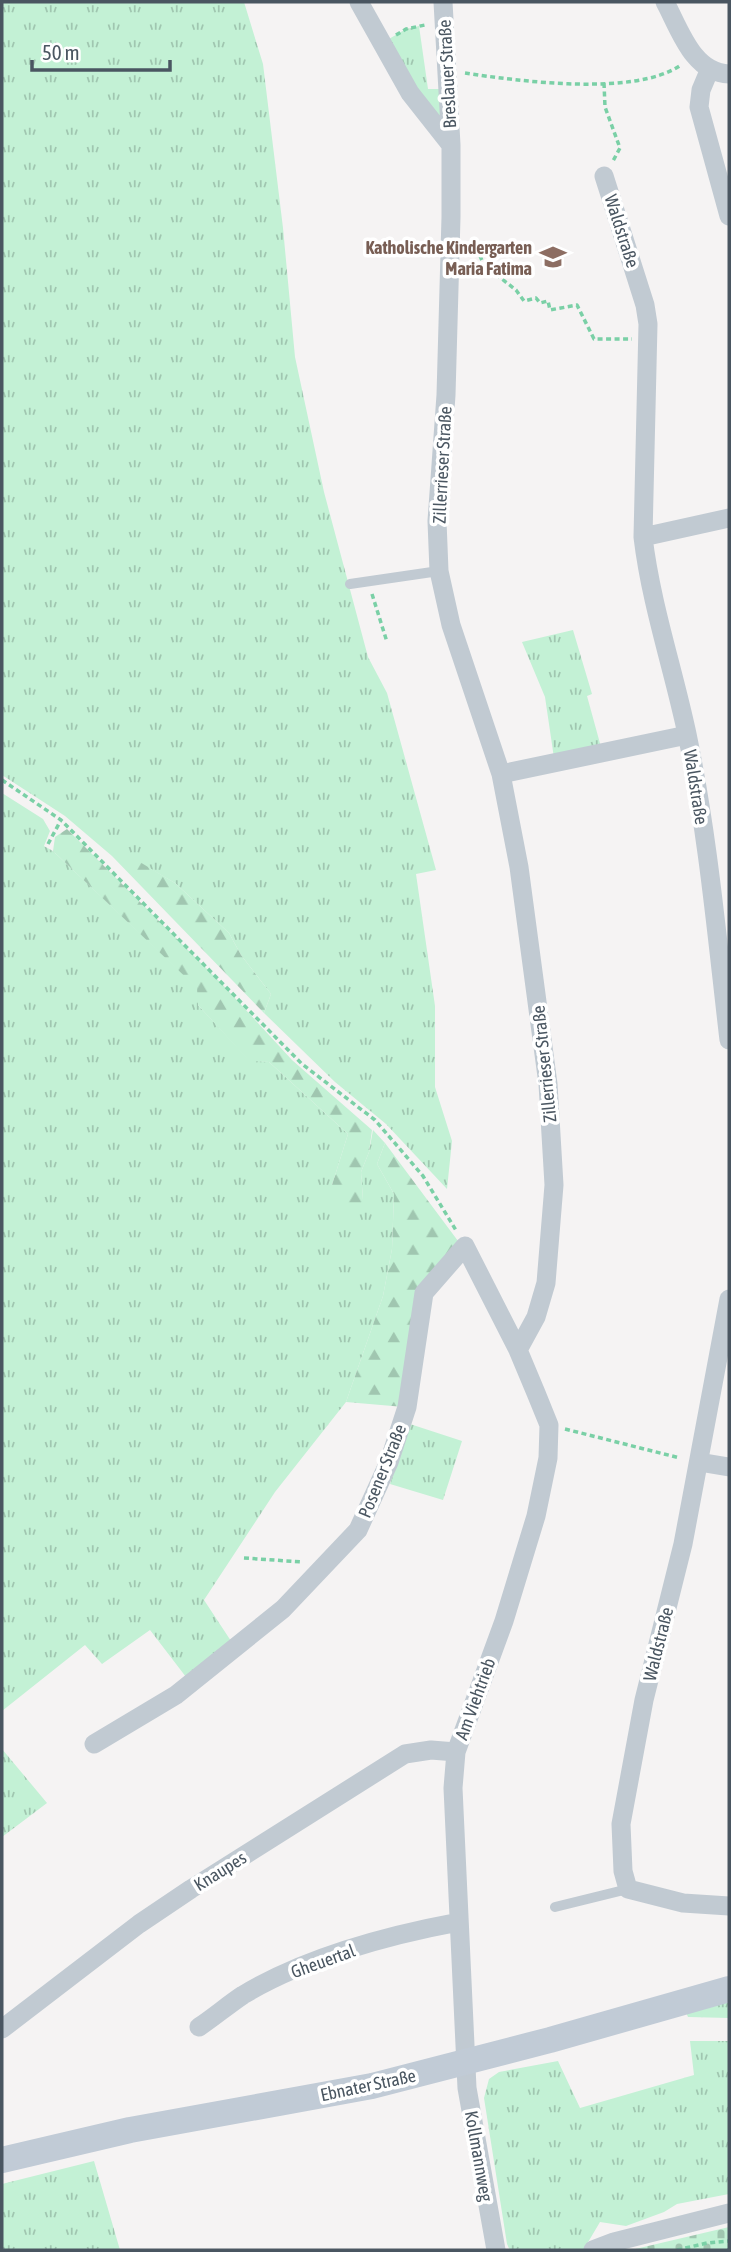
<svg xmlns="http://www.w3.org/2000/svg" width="731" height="2252" viewBox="0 0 731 2252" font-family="'Asap Condensed',sans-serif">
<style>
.grass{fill:url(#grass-tufts)}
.forest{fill:url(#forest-firs)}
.cemetery{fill:url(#cemetery-stones)}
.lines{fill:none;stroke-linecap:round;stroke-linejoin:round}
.path{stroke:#7ad0a6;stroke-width:3.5;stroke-dasharray:5 3.5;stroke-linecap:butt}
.service{stroke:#c1cad2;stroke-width:10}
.minor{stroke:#c1cad2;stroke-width:19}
.secondary{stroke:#c1cbd6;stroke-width:26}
.labels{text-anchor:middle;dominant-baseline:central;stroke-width:7;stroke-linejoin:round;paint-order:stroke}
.street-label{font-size:18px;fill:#4a5661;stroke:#fff}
.education-label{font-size:18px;font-weight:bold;fill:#785e54;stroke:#fff;text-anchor:end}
</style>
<defs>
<pattern id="grass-tufts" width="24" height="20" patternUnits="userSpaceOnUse" patternTransform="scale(1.75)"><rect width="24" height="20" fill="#c3f1d5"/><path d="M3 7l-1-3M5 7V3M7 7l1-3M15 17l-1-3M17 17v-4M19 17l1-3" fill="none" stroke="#a0c6b0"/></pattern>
<pattern id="forest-firs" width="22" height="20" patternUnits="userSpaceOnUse" patternTransform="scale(1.75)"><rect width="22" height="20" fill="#c3f1d5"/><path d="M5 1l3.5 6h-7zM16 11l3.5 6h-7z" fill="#a0c6b0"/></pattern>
<pattern id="cemetery-stones" width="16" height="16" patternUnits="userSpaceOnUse" patternTransform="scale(1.75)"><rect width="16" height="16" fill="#c3f1d5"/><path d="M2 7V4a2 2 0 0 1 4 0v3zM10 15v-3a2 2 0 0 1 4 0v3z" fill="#a0c6b0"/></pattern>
</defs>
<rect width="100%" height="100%" fill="#f5f3f3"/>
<path class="grass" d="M2 2H244L263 64 283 228 295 357 324 492 368 657 387 693 436 870 416 874 435 1006V1087L452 1141 447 1189 386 1124 335 1082 264 1013 271 994 241 955 229 933 175 883 128 856H112L65 816 2 775Z
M419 26 428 89H449L451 145 382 43 406 29Z
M573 630 592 694 587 696 601 747 554 758 545 697 522 642Z
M2 793 43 819 50 831 44 846 53 851 198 988V1005L249 1060 269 1062 348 1134 332 1185 363 1200 361 1172 369 1152 373 1130 385 1143 377 1164 394 1194 392 1249 383 1296 346 1402 275 1492 204 1600 231 1641 186 1677 150 1630 102 1664 85 1645 2 1711Z
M410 1424 462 1441 443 1500 390 1484Z
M2 1749 47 1803 2 1837Z
M729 2002V2018L688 2017 685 2010Z
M690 2041H729V2194L677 2204 664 2212 626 2226 600 2222 584 2249 581 2250H510L507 2244 484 2098 489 2079 499 2072 558 2061 580 2108 694 2075Z
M94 2161 120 2250H2V2184Z"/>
<path class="forest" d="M67 829 223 985 292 1060 372 1130 369 1152 361 1172 363 1200 355 1214 337 1207 332 1185 348 1134 269 1062 249 1061 198 1005 197 988 53 851 55 837Z
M128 855 175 883 229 933 241 955 271 994 264 1013 112 856Z
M385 1143 461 1245 421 1292 404 1407 346 1402 383 1296 392 1249 394 1194 377 1164Z"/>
<path class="cemetery" d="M729 2227V2250H631Z"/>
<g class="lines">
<path class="path" d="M396 35 406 29 425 25
M465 73C518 81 635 97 681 65
M604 83 605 107 620 148 613 161
M467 248 477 249 484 265 516 290 524 301 536 298 540 303 548 301 550 310 577 305 594 339H632
M372 594 387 642
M2 780 61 820 302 1064 375 1120 423 1176 457 1232
M48 844 61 820
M565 1429 680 1458
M244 1558 302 1562
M677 2250 707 2243 729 2241
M729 2250V2248"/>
<path class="service" d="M350 584 439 571
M555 1907 628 1889"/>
<path class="minor" d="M359 2 410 93 451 145
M443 2 451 145V217L446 395 437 521 439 571 451 625 501 774 519 867 548 1084 554 1185 546 1283 536 1317 518 1350
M665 2C680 30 693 73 729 74
M709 71 701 90 699 107 729 216
M604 176 645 305 648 324 643 537C651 604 673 668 687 734 708 835 717 938 729 1040
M643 537 729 518
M501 774 687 735
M729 1299 683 1544 644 1700 621 1824 623 1871 628 1889 683 1903 729 1906
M699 1462 729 1467
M94 1744 176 1695 283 1609 358 1530 389 1462 407 1407 424 1293 465 1246 518 1350 536 1393 549 1425 548 1458 536 1516 504 1621 456 1752 453 1788 467 2088 496 2250
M199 2027C214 2017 228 2005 243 1995 304 1958 389 1935 459 1922
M2 2029 139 1924 191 1889 405 1754 431 1750 456 1752
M593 2250 614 2242 729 2213"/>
<path class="secondary" d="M2 2160 130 2130 372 2086 550 2040 729 1989"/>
</g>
<defs>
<g id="school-bare" transform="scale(2.1)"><path d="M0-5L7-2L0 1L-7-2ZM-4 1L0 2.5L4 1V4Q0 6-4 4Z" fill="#8d6e63" stroke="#fff" stroke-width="2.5" paint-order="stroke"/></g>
</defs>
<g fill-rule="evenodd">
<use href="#school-bare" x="553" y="257"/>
</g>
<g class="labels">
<g class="street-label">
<text transform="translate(447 74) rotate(-93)">Breslauer Straße</text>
<text transform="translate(622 231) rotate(72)">Waldstraße</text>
<text transform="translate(442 465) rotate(-87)">Zillerrieser Straße</text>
<text transform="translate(696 787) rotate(81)">Waldstraße</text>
<text transform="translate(544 1064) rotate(-96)">Zillerrieser Straße</text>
<text transform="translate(382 1471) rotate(-68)">Posener Straße</text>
<text transform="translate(658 1644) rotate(-76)">Waldstraße</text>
<text transform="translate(475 1699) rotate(-70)">Am Viehtrieb</text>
<text transform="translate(220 1871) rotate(-32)">Knaupes</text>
<text transform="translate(323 1961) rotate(-20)">Gheuertal</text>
<text transform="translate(368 2085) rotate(-12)">Ebnater Straße</text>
<text transform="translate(479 2156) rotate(80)">Kollmannweg</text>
</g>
<g class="education-label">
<text x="532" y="247">Katholische Kindergarten<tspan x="532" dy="21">Maria Fatima</tspan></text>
</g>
</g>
<rect width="731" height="2252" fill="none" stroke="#4a5661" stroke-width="7"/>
<path d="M32 60v10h138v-10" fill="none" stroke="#4a5661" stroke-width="3.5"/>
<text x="42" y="60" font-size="21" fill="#4a5661" stroke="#ffffff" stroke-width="5" paint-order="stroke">50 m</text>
</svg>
